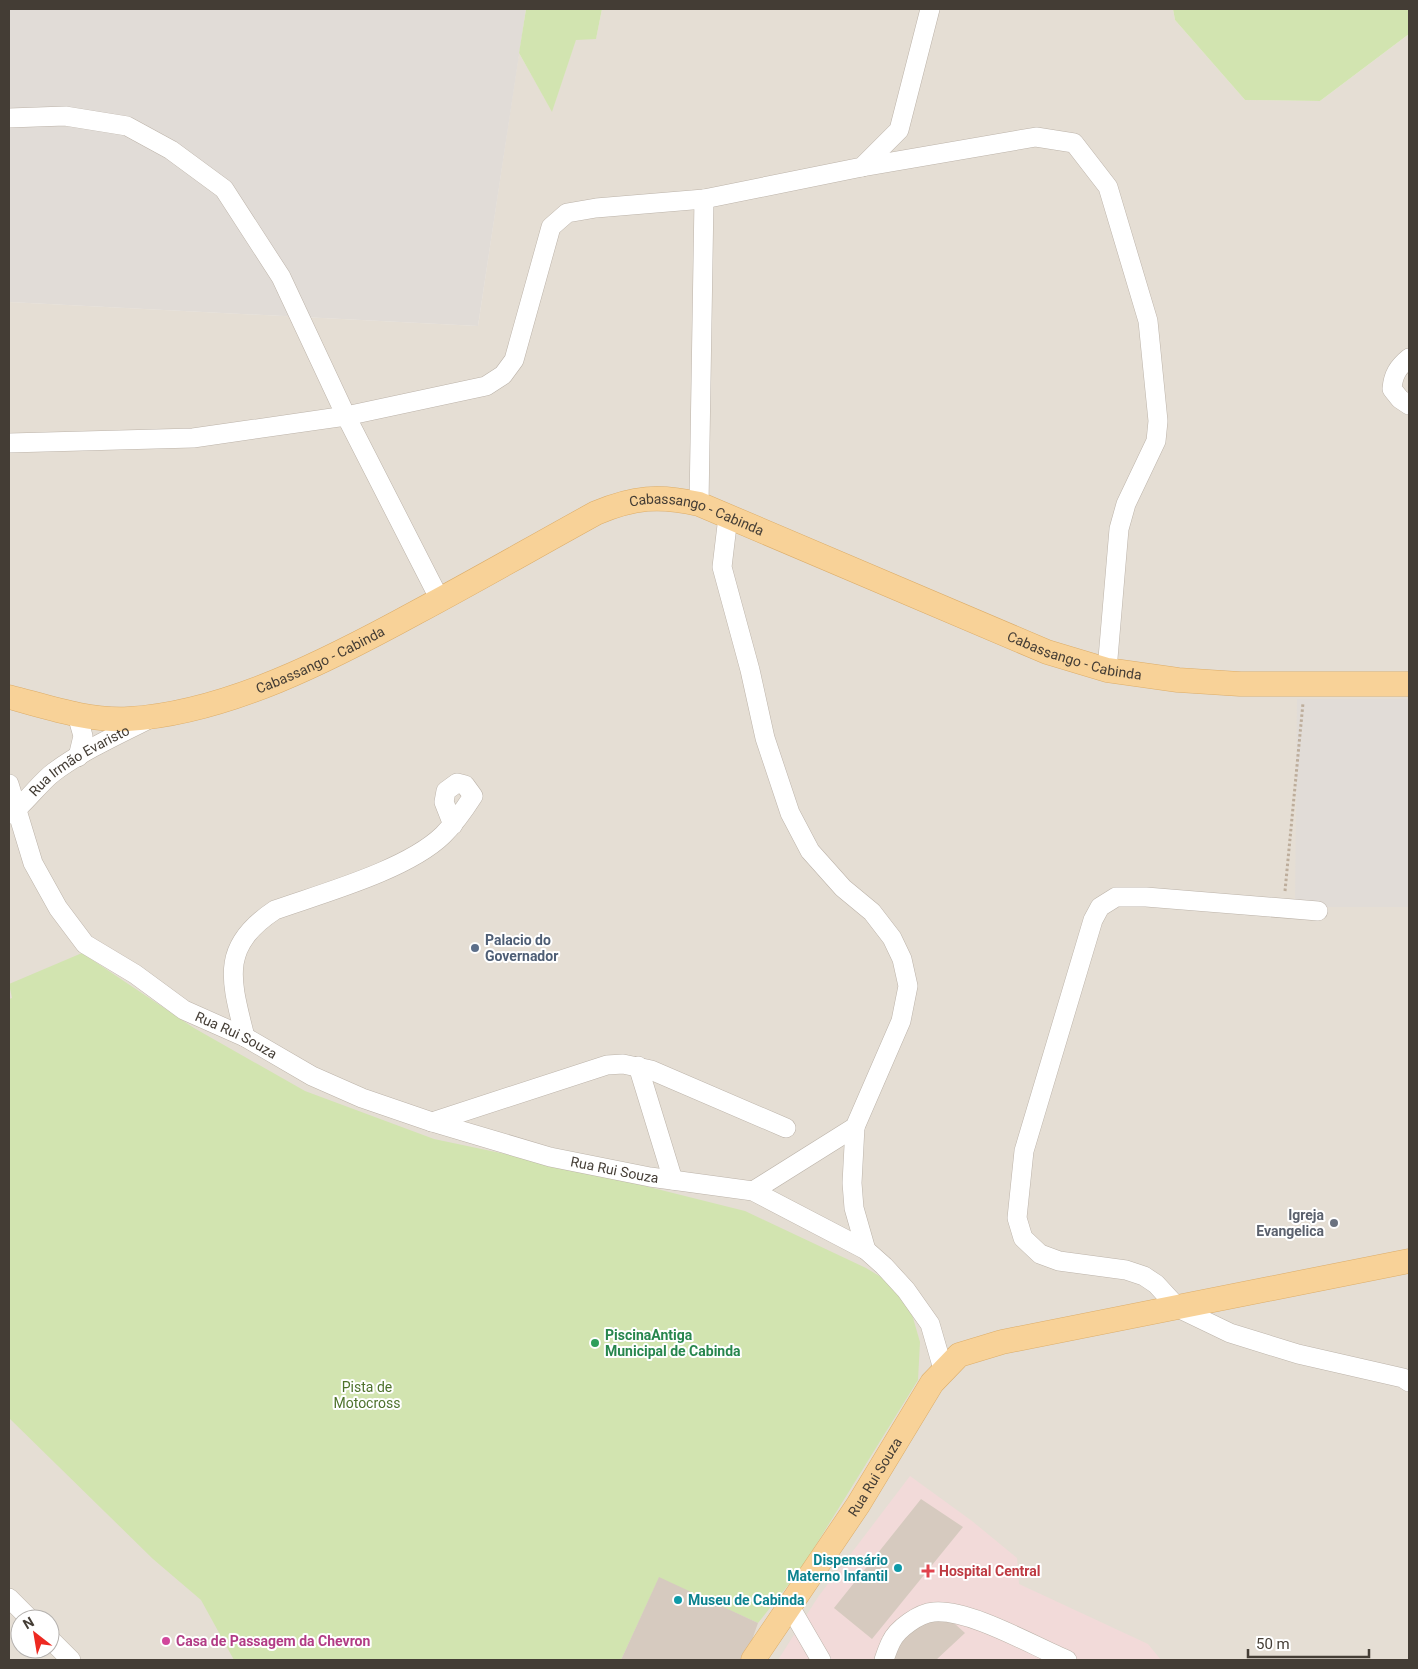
<svg xmlns="http://www.w3.org/2000/svg" width="1418" height="1669" viewBox="0 0 1418 1669" font-family="Roboto,sans-serif">
<style>
.residential{fill:#e5ded4;fill-rule:evenodd}
.industrial{fill:#e1dcd7}
.medical{fill:#f2dad9}
.green{fill:#d2e4b0}
.building{fill:#d6cabf}
.lines{fill:none;stroke-linecap:round;stroke-linejoin:round}
.minor-casing{stroke:#bcb3a9;stroke-width:20}
.major-casing{stroke:#dcad69;stroke-width:25}
.path{stroke:#bdad9b;stroke-width:3;stroke-dasharray:2.5 2.5;stroke-linecap:butt}
.minor{stroke:#fff;stroke-width:19}
.major{stroke:#f8d298;stroke-width:24}
.service-dot{fill:#5c6f8a;stroke:#fff;stroke-width:2}
.worship-dot{fill:#6b7280;stroke:#fff;stroke-width:2}
.leisure-dot{fill:#2e9e5b;stroke:#fff;stroke-width:2}
.culture-dot{fill:#0f9aa8;stroke:#fff;stroke-width:2}
.health-dot{fill:#e0444e;stroke:#fff;stroke-width:2}
.hotel-dot{fill:#d1479c;stroke:#fff;stroke-width:2}
.labels{text-anchor:middle;dominant-baseline:central;stroke-width:4;stroke-linejoin:round;paint-order:stroke}
.street-label{font-size:14px;fill:#443d35;stroke:#fff}
.service-label{font-size:14px;font-weight:bold;fill:#4e5e75;stroke:#fff;text-anchor:start}
.worship-label{font-size:14px;font-weight:bold;fill:#5b616d;stroke:#fff;text-anchor:end}
.leisure-label{font-size:14px;font-weight:bold;fill:#27864d;stroke:#fff;text-anchor:start}
.park-label{font-size:14px;fill:#4e722c;stroke:#fff}
.culture-label{font-size:14px;font-weight:bold;fill:#0d838f;stroke:#fff;text-anchor:end}
.health-label{font-size:14px;font-weight:bold;fill:#be3a42;stroke:#fff;text-anchor:start}
.hotel-label{font-size:14px;font-weight:bold;fill:#b23c85;stroke:#fff;text-anchor:start}
</style>
<rect width="100%" height="100%" fill="#f2ede6"/>
<path class="residential" d="M602 9H1173L1175 20 1245 100 1320 101 1409 34V1660H9V302L478 326 519 53 552 111 576 39 596 38ZM20 1619H50V1649H20Z"/>
<path class="industrial" d="M9 9H526L478 326 9 302Z
M1297 699H1409V907H1295Z"/>
<path class="medical" d="M910 1476 972 1521 1017 1558 1019 1584 1148 1644 1161 1660H778L818 1597Z"/>
<path class="green" d="M526 9H602L596 39 576 40 552 112 519 53Z
M1173 9H1409V34L1320 101 1245 100 1175 20Z
M82 953 194 1028 305 1091 434 1139 581 1170 745 1211 866 1268 891 1283 911 1311 920 1342 918 1380 801 1569 758 1623 659 1578 621 1660H234L201 1600 153 1559 9 1418V999L12 998 9 984Z"/>
<path class="building" d="M921 1499 963 1527 872 1639 834 1608Z
M659 1577 758 1623 745 1660H621Z
M934 1605 965 1633 936 1660H893L886 1654Z"/>
<g class="lines">
<g class="minor-casing">
<g id="minor">
<path d="M9 118 65 116 127 126 171 150 224 189 281 277 346 416 440 600"/>
<path d="M862 167 1036 137 1074 143 1108 187 1148 321 1158 421 1156 441 1126 504 1119 529 1107 670"/>
<path d="M1409 358C1398 367 1393 375 1392 389L1400 399 1409 405"/>
<path d="M9 443 193 438 346 416 486 386 503 375 514 360 551 227 567 213 596 208 704 199 862 167 899 130 930 9"/>
<path d="M699 504 704 199"/>
<path d="M728 517 722 567 750 670 765 738 790 813 810 851 843 888 872 912 892 938 902 959 908 986 901 1021 855 1127 753 1191"/>
<path d="M77 715 83 736 78 757"/>
<path id="s1" d="M9 784 33 863 58 908 85 944 135 974 184 1010 245 1037 312 1076 362 1098 432 1122 550 1157 650 1177 753 1191 866 1250 884 1266 906 1290 930 1324 943 1369"/>
<path id="s2" d="M9 814C22 808 39 783 54 772 82 751 117 735 149 719"/>
<path d="M1318 911 1146 897H1116L1100 907 1093 920 1024 1151 1017 1218 1023 1238 1040 1254 1059 1261 1126 1270 1144 1276 1156 1284 1178 1308 1230 1333 1298 1354 1403 1378 1409 1382"/>
<path d="M245 1037C231 980 219 947 275 910 323 893 407 870 443 835 455 823 464 810 473 796L465 785 457 783 446 791 444 802 453 825"/>
<path d="M638 1066 673 1180"/>
<path d="M432 1122 607 1065 623 1064 651 1070 786 1128"/>
<path d="M855 1127 852 1183 854 1208 866 1250"/>
<path d="M9 1598 30 1619"/>
<path d="M789 1605 821 1660"/>
<path d="M50 1639 71 1660"/>
<path d="M884 1660C886 1654 888 1648 891 1642 897 1629 919 1613 934 1612 970 1609 1033 1646 1067 1660"/>
</g>
</g>
<g class="major-casing">
<g id="major">
<path id="s3" d="M9 697C48 707 87 721 128 719 227 713 331 659 417 612 477 580 536 546 596 513 634 497 659 495 699 504L1047 652 1107 670 1178 680 1240 684H1409"/>
<path id="s4" d="M753 1660 858 1505 932 1383 959 1355 1002 1342 1409 1261"/>
</g>
</g>
<path class="path" d="M1285 891 1303 703"/>
<use href="#minor" class="minor"/>
<use href="#major" class="major"/>
</g>
<circle class="service-dot" cx="475" cy="948" r="5"/>
<circle class="worship-dot" cx="1334" cy="1223" r="5"/>
<circle class="leisure-dot" cx="595" cy="1343" r="5"/>
<g class="culture-dot">
<circle cx="898" cy="1568" r="5"/>
<circle cx="678" cy="1600" r="5"/>
</g>
<path class="health-dot" d="M925.5 1563.5h5v5h5v5h-5v5h-5v-5h-5v-5h5z"/>
<circle class="hotel-dot" cx="166" cy="1641" r="5"/>
<g class="labels">
<g class="street-label">
<text stroke="none"><textPath href="#s3" startOffset="742">Cabassango - Cabinda</textPath></text>
<text stroke="none"><textPath href="#s3" startOffset="1148">Cabassango - Cabinda</textPath></text>
<text stroke="none"><textPath href="#s3" startOffset="324">Cabassango - Cabinda</textPath></text>
<text stroke="none"><textPath href="#s2" startOffset="89">Rua Irmão Evaristo</textPath></text>
<text stroke="none"><textPath href="#s1" startOffset="356">Rua Rui Souza</textPath></text>
<text stroke="none"><textPath href="#s1" startOffset="760">Rua Rui Souza</textPath></text>
<text stroke="none"><textPath href="#s4" startOffset="220">Rua Rui Souza</textPath></text>
</g>
<g class="service-label">
<text x="485" y="940">Palacio do<tspan x="485" dy="16">Governador</tspan></text>
</g>
<g class="worship-label">
<text x="1324" y="1215">Igreja<tspan x="1324" dy="16">Evangelica</tspan></text>
</g>
<g class="leisure-label">
<text x="605" y="1335">PiscinaAntiga<tspan x="605" dy="16">Municipal de Cabinda</tspan></text>
</g>
<g class="park-label">
<text x="367" y="1387">Pista de<tspan x="367" dy="16">Motocross</tspan></text>
</g>
<g class="culture-label">
<text x="888" y="1560">Dispensário<tspan x="888" dy="16">Materno Infantil</tspan></text>
<text x="688" y="1600" text-anchor="start">Museu de Cabinda</text>
</g>
<g class="health-label">
<text x="939" y="1571">Hospital Central</text>
</g>
<g class="hotel-label">
<text x="176" y="1641">Casa de Passagem da Chevron</text>
</g>
</g>
<rect width="1418" height="1669" fill="none" stroke="#443d35" stroke-width="20"/>
<g transform="translate(35 1634) rotate(329)"><circle r="24" fill="#ffffff" stroke="#b4b1ae"/>
<path d="M0-4L9 19L0 12L-9 19Z" fill="#ed2921"/>
<text y="-8" font-size="14" font-weight="bold" text-anchor="middle" fill="#443d35">N</text>
</g>
<path d="M1248 1649v8h121v-8" fill="none" stroke="#443d35" stroke-width="2.5"/>
<text x="1256" y="1649" font-size="15" fill="#443d35" stroke="#ffffff" stroke-width="4" paint-order="stroke">50 m</text>
</svg>
